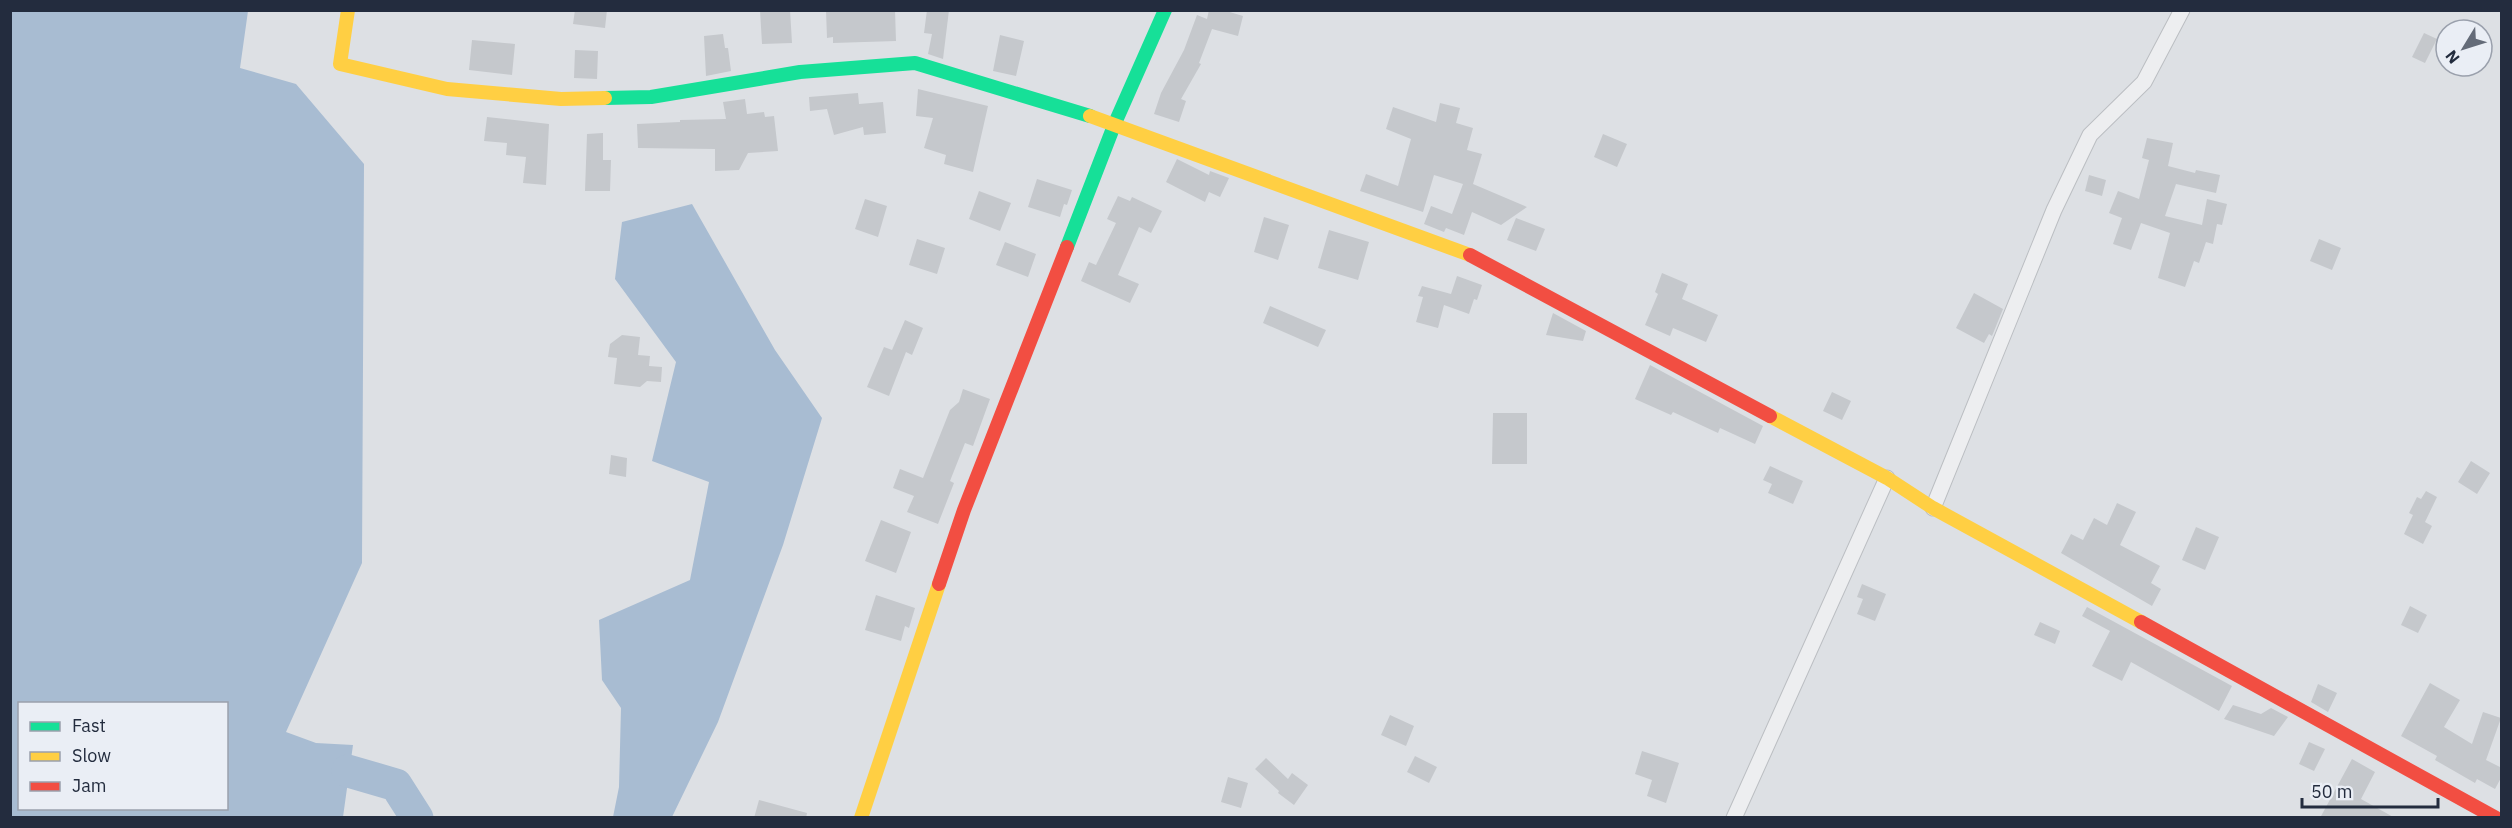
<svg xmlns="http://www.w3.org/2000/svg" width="2512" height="828" viewBox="0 0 2512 828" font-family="'IBM Plex Sans',sans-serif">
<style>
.water{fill:#a8bcd2;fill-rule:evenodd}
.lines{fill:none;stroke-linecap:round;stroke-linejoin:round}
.river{stroke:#a8bcd2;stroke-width:33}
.building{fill:#c5c8cc}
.street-casing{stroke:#bbbec2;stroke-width:17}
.street{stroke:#edeef0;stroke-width:15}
.fast{stroke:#16e098;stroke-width:14}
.slow{stroke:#ffcf43;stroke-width:14}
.jam{stroke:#f24e42;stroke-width:14}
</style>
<rect width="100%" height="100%" fill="#dde0e4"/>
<path class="water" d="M10 11H248L240 68 296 84 364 164 362 563 286 732 316 743 353 745 343 817H11ZM20 704H226V808H20Z
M692 204 775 350 822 418 783 545 718 722 672 817H613L619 787 621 708 602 680 599 620 690 580 709 482 652 461 676 362 615 279 622 222Z"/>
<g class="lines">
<path class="river" d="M348 771 396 785 417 818"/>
</g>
<path class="building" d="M575 10H607L605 28 573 24Z
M760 10H790L792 43 762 44Z
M826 10H895L896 41 833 43V37L827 38Z
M927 10H949L943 59 928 54 932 34 924 33Z
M1209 10H1223L1243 16 1238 36 1212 29 1199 63 1201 64 1181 99 1186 101 1179 122 1154 114 1161 93 1184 50 1197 15 1207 19Z
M2424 33 2437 39 2425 63 2412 57Z
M723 34 725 48H728L731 71 706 76 704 36Z
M1000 35 1024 41 1016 76 993 71Z
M472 40 515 44 512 75 469 70Z
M575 50 598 51 597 79 574 78Z
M918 89 988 106 973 172 944 164 946 155 924 148 933 118 916 116Z
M858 93 859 104 883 102 886 133 864 135 863 127 834 135 827 109 810 111 809 97Z
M745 99 747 114 764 112 765 117 774 116 778 151 748 153 739 170 715 171V149L638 148 637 124 680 122V120L726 119 723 102Z
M1440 103 1460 108 1456 123 1473 128 1467 150 1482 154 1473 184 1527 207 1501 225 1472 212 1464 235 1446 228 1444 232 1424 224 1431 206 1452 214 1463 184 1434 175 1423 212 1360 191 1366 174 1398 186 1411 139 1386 129 1393 107 1436 122Z
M487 117 549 124 546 185 523 183 526 157 506 155 507 143 484 141Z
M603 133V160H611L610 191H585L587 134Z
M1603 134 1627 144 1617 167 1594 157Z
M2147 138 2173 143 2168 166 2195 173 2196 170 2220 175 2216 193 2176 184 2165 216 2202 225 2207 199 2227 204 2222 225 2217 224 2213 244 2206 242 2199 263 2194 261 2185 287 2158 278 2170 233 2141 223 2131 250 2113 244 2122 218 2109 213 2118 191 2139 199 2149 160 2142 158Z
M1177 159 1209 175 1210 171 1229 178 1220 197 1209 192 1205 202 1166 182Z
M2089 175 2106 180 2102 196 2085 191Z
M1037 179 1072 190 1067 205 1064 204 1060 217 1028 207Z
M979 191 1011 203 1000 231 969 219Z
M1118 196 1130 201 1132 197 1162 211 1151 233 1139 227 1118 275 1139 284 1130 303 1081 281 1089 262 1096 265 1116 223 1107 219Z
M865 199 887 206 878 237 855 229Z
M1264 217 1289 225 1278 260 1254 252Z
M1516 218 1545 229 1536 251 1507 240Z
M1329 230 1369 242 1358 280 1318 268Z
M917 239 945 248 937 274 909 265Z
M2319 239 2341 248 2332 270 2310 261Z
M1005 242 1036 254 1028 277 996 265Z
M1662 273 1688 284 1682 299 1718 315 1706 342 1673 328 1670 336 1645 325 1658 294 1655 292Z
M1457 276 1482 285 1477 300 1474 299 1469 314 1444 305 1438 328 1416 322 1423 297 1418 296 1422 286 1451 294Z
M1974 293 2003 309 1992 336 1989 334 1984 343 1956 328Z
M1270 306 1326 330 1318 347 1263 323Z
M1553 313 1586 331 1583 341 1546 335Z
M905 320 923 328 912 355 906 352 889 396 867 387 884 347 892 350Z
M622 335 640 337 638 355 650 356 649 366 662 367 661 382 647 381 640 387 614 384 617 358 608 357 610 344Z
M1650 365 1763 426 1755 444 1720 428 1718 433 1673 412 1671 415 1635 399Z
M963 389 990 399 973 446 965 443 950 481 954 483 938 524 907 512 914 496 893 488 900 469 923 478 950 410 959 402Z
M1832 392 1851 401 1842 420 1823 411Z
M1493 413H1527V464H1492Z
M611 455 627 458 626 477 609 474Z
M2471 461 2490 473 2477 494 2458 482Z
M1770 466 1803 481 1793 504 1768 493 1772 484 1763 480Z
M2426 491 2437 497 2425 522 2432 526 2423 544 2404 534 2413 515 2409 513 2417 497 2421 499Z
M2117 503 2136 512 2120 545 2160 566 2151 583 2161 589 2152 606 2061 553 2071 534 2083 540 2094 518 2107 525Z
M881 520 911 532 896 573 865 561Z
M2196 527 2219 537 2205 570 2182 560Z
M1862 584 1886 594 1875 621 1857 614 1863 599 1857 597Z
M876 595 915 608 909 628 905 626 901 641 865 630Z
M2410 606 2427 615 2418 633 2401 625Z
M2087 607 2232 686 2219 711 2131 662 2122 681 2092 666 2110 631 2082 616Z
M2040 622 2060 631 2055 644 2034 635Z
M2430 683 2460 700 2444 727 2472 744 2483 712 2501 718 2486 760 2502 768V776L2495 789 2477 779 2475 783 2435 760 2437 756 2401 736Z
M2318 684 2337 693 2328 712 2311 702Z
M2233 705 2261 714 2271 708 2288 717 2274 736 2224 719Z
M1390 715 1414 726 1406 746 1381 735Z
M2309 742 2325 749 2314 771 2299 764Z
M1642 751 1679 763 1666 803 1647 796 1652 780 1635 774Z
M1415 756 1437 767 1429 783 1407 772Z
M1266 758 1288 779 1292 773 1308 785 1294 805 1278 793 1279 791 1255 769Z
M2352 759 2375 772 2361 799 2395 818H2320Z
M1228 777 1248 783 1241 808 1221 802Z
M759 800 807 813 806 818H754Z"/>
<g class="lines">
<g class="street-casing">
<path id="street" d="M1933 508 2054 210 2090 135 2144 82 2182 10
M1734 818 1887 478"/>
</g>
<use href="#street" class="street"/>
<path class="fast" d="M605 98 651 97 800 72 915 63 1090 116
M1067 247 1115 123 1165 10"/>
<path class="slow" d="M348 10 340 64 447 89 561 99 605 98
M1090 116 1470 255
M1770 416 1887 478 1933 508 2141 622
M861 818 939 584"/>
<path class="jam" d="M1470 255 1770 416
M939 584 964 510 1067 247
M2141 622 2496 818"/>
</g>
<rect width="2512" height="828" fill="none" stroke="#232c3e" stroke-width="24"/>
<rect x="18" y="702" width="210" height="108" fill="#eaeef5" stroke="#9aa0ac" stroke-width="1.5"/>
<rect x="30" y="722" width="30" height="9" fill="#16e098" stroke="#9aa0ac" stroke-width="1.5"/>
<text x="72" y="732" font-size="18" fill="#232c3e">Fast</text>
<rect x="30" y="752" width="30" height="9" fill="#ffcf43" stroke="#9aa0ac" stroke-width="1.5"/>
<text x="72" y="762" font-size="18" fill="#232c3e">Slow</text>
<rect x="30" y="782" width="30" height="9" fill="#f24e42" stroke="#9aa0ac" stroke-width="1.5"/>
<text x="72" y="792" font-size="18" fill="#232c3e">Jam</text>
<g transform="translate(2464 48) rotate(232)"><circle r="28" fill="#eaeef5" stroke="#9aa0ac" stroke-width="1.5"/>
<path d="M0-4.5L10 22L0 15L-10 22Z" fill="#646b78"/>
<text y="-9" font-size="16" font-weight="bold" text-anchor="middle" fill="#232c3e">N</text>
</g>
<path d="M2302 798v9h136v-9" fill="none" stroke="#232c3e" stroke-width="3"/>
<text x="2311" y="798" font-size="18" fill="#232c3e" stroke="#eaeef5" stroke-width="4.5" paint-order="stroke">50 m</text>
</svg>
